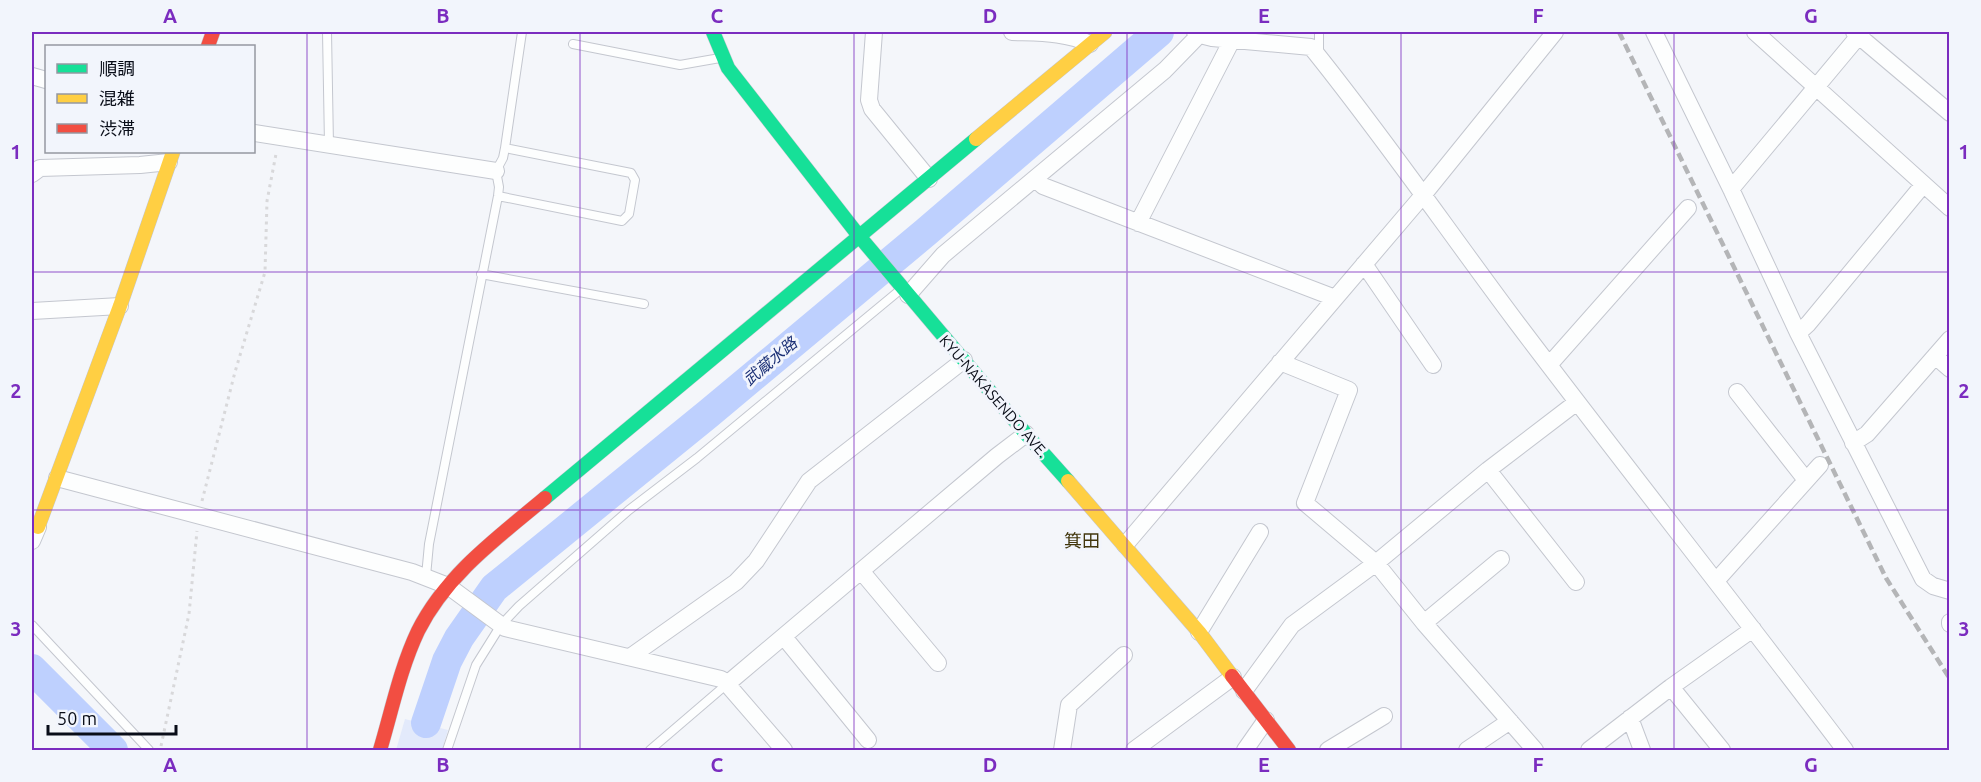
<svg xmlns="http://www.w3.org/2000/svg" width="1981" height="782" viewBox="0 0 1981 782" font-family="Ubuntu,'Noto Sans JP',sans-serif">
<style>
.green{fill:#e3eafb}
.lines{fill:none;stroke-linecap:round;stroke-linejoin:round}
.river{stroke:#bed0fe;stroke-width:30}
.lane-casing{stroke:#c4c7cf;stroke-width:10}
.street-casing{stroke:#c4c7cf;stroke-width:18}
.fast-casing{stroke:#c4c7cf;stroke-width:15}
.slow-casing{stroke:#c4c7cf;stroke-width:15}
.jam-casing{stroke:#c4c7cf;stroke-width:15}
.path{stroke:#d8d8da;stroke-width:3;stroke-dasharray:3 4.5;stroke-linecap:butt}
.lane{stroke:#fdfefe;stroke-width:8}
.street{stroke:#fdfefe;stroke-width:16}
.fast{stroke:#16e098;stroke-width:14}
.slow{stroke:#ffcf43;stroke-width:14}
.jam{stroke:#f24e42;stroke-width:14}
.rail{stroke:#b4b5b7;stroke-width:4.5;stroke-dasharray:9 4.5;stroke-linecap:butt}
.grid{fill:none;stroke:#7b2cbf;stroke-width:1.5;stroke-opacity:0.55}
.labels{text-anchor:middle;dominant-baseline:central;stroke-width:6;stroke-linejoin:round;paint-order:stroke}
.street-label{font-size:15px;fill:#090d18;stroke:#f2f5fc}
.water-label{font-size:16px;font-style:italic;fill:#1b3076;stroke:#f2f5fc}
.quarter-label{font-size:18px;fill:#41360c;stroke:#f2f5fc}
.neatline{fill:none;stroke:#7b2cbf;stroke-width:2}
.grid-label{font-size:20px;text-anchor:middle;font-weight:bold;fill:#7b2cbf}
</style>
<rect width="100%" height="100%" fill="#f4f6fa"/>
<path class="green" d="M405 719 448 730 442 750H396Z"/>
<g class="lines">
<path class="river" d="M32 669 113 750
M426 723 447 661 459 638 494 588 708 414 926 232 1159 32"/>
<g class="lane-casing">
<path id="lane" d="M327 32 329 145
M573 44 680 65 720 58
M1319 55V32
M498 196 622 221 629 214 635 180 631 173 505 148
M481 274 644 304
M426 576 429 544 498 196 499 187 496 171 503 158 505 148 522 32
M32 625 149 750
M447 750 476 665 501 625 519 606 629 510 697 458 900 290
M650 750 727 684"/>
</g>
<g class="street-casing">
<path id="street" d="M874 32 869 100 872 109 929 179
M1012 32C1039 33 1066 32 1090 44
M1195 32 1200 35 1212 38 1311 47C1383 136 1448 231 1517 323 1625 466 1737 607 1845 750
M1654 32 1731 189 1798 333 1923 579 1933 586 1950 591
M1755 32 1950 208
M1854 32 1950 113
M32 76 46 80
M254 133 496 171
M32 174 40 168 140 165 169 162
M1035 179 1043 186 1335 298
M1731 189 1862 32
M1138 223 1232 40
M1364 264 1433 365
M908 295 943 255 1165 70 1202 32
M32 311 120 306
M1798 333 1808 324 1923 185
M1935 356 1950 369
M1280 362 1349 390 1305 503 1376 563 1424 623 1535 750
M1549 365 1688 208
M1737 392 1806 480
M1853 443 1867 434 1950 339
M1488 470 1576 582
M57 478 412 572 448 586 505 628 721 679 727 684 784 750
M32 541 38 527
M1125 545 1424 194 1555 32
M862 572 938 663
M1716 581 1820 465
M1950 622V624
M1424 623 1501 559
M1199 632 1260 532
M784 637 868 740
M630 657 736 582 756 561 809 481 964 360
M727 684 997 456 1026 434
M1671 687 1722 750
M1244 691 1292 625 1376 563 1488 470 1577 402
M1630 718 1642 750
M1062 750 1069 705 1124 655
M1134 750 1233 677
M1245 750 1266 720
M1328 750 1384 716
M1467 750 1510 721
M1589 750 1671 687 1753 629"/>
</g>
<g class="fast-casing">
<path id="fast" d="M713 32 728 68 859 236 1026 434 1068 481
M545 498 976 139"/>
</g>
<g class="slow-casing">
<path id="slow" d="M976 139 1105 32
M1068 481 1199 632 1232 676
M38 527 120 306 173 152"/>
</g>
<g class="jam-casing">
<path id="jam" d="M208 46 213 32
M1232 676 1289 750
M380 750C392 710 400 669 418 631 446 575 497 538 545 498"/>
</g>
<path class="path" d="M202 501 235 372 265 272 267 201 276 154
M161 746 189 614 197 531"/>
<use href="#lane" class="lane"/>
<use href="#street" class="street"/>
<use href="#fast" class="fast"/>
<use href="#slow" class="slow"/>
<use href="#jam" class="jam"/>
<path class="rail" d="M1619 32 1886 578 1950 679"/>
</g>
<path class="grid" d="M307 32V750M580 32V750M854 32V750M1127 32V750M1401 32V750M1674 32V750M32 272H1950M32 510H1950"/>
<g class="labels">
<g class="street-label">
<text transform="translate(994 396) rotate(49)">KYU-NAKASENDO AVE.</text>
</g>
<g class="water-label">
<text transform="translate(770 361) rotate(-40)">武蔵水路</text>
</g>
<g class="quarter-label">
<text x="1082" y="540">箕田</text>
</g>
</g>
<rect width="1981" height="782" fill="none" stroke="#f2f5fc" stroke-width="66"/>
<rect x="45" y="45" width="210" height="108" fill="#f2f5fc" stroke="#9598a1" stroke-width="1.5"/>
<rect x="57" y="64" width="30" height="9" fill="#16e098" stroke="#9598a1" stroke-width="1.5"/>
<text x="99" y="75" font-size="18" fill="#090d18">順調</text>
<rect x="57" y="94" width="30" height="9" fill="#ffcf43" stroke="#9598a1" stroke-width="1.5"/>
<text x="99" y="105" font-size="18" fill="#090d18">混雑</text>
<rect x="57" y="124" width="30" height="9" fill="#f24e42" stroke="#9598a1" stroke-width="1.5"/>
<text x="99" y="135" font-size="18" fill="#090d18">渋滞</text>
<path d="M48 725v9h128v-9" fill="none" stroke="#090d18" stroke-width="3"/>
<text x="57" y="725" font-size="18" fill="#090d18" stroke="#f2f5fc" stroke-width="4.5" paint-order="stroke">50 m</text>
<rect x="33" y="33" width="1915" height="716" class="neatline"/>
<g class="grid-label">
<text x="170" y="23">A</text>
<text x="443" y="23">B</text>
<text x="717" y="23">C</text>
<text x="990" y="23">D</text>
<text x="1264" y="23">E</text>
<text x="1538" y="23">F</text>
<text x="1811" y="23">G</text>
<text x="16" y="159">1</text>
<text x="1964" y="159">1</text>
<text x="16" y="398">2</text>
<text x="1964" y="398">2</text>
<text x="16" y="636">3</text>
<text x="1964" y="636">3</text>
<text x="170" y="772">A</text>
<text x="443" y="772">B</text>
<text x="717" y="772">C</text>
<text x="990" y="772">D</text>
<text x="1264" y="772">E</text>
<text x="1538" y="772">F</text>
<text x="1811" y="772">G</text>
</g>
</svg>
